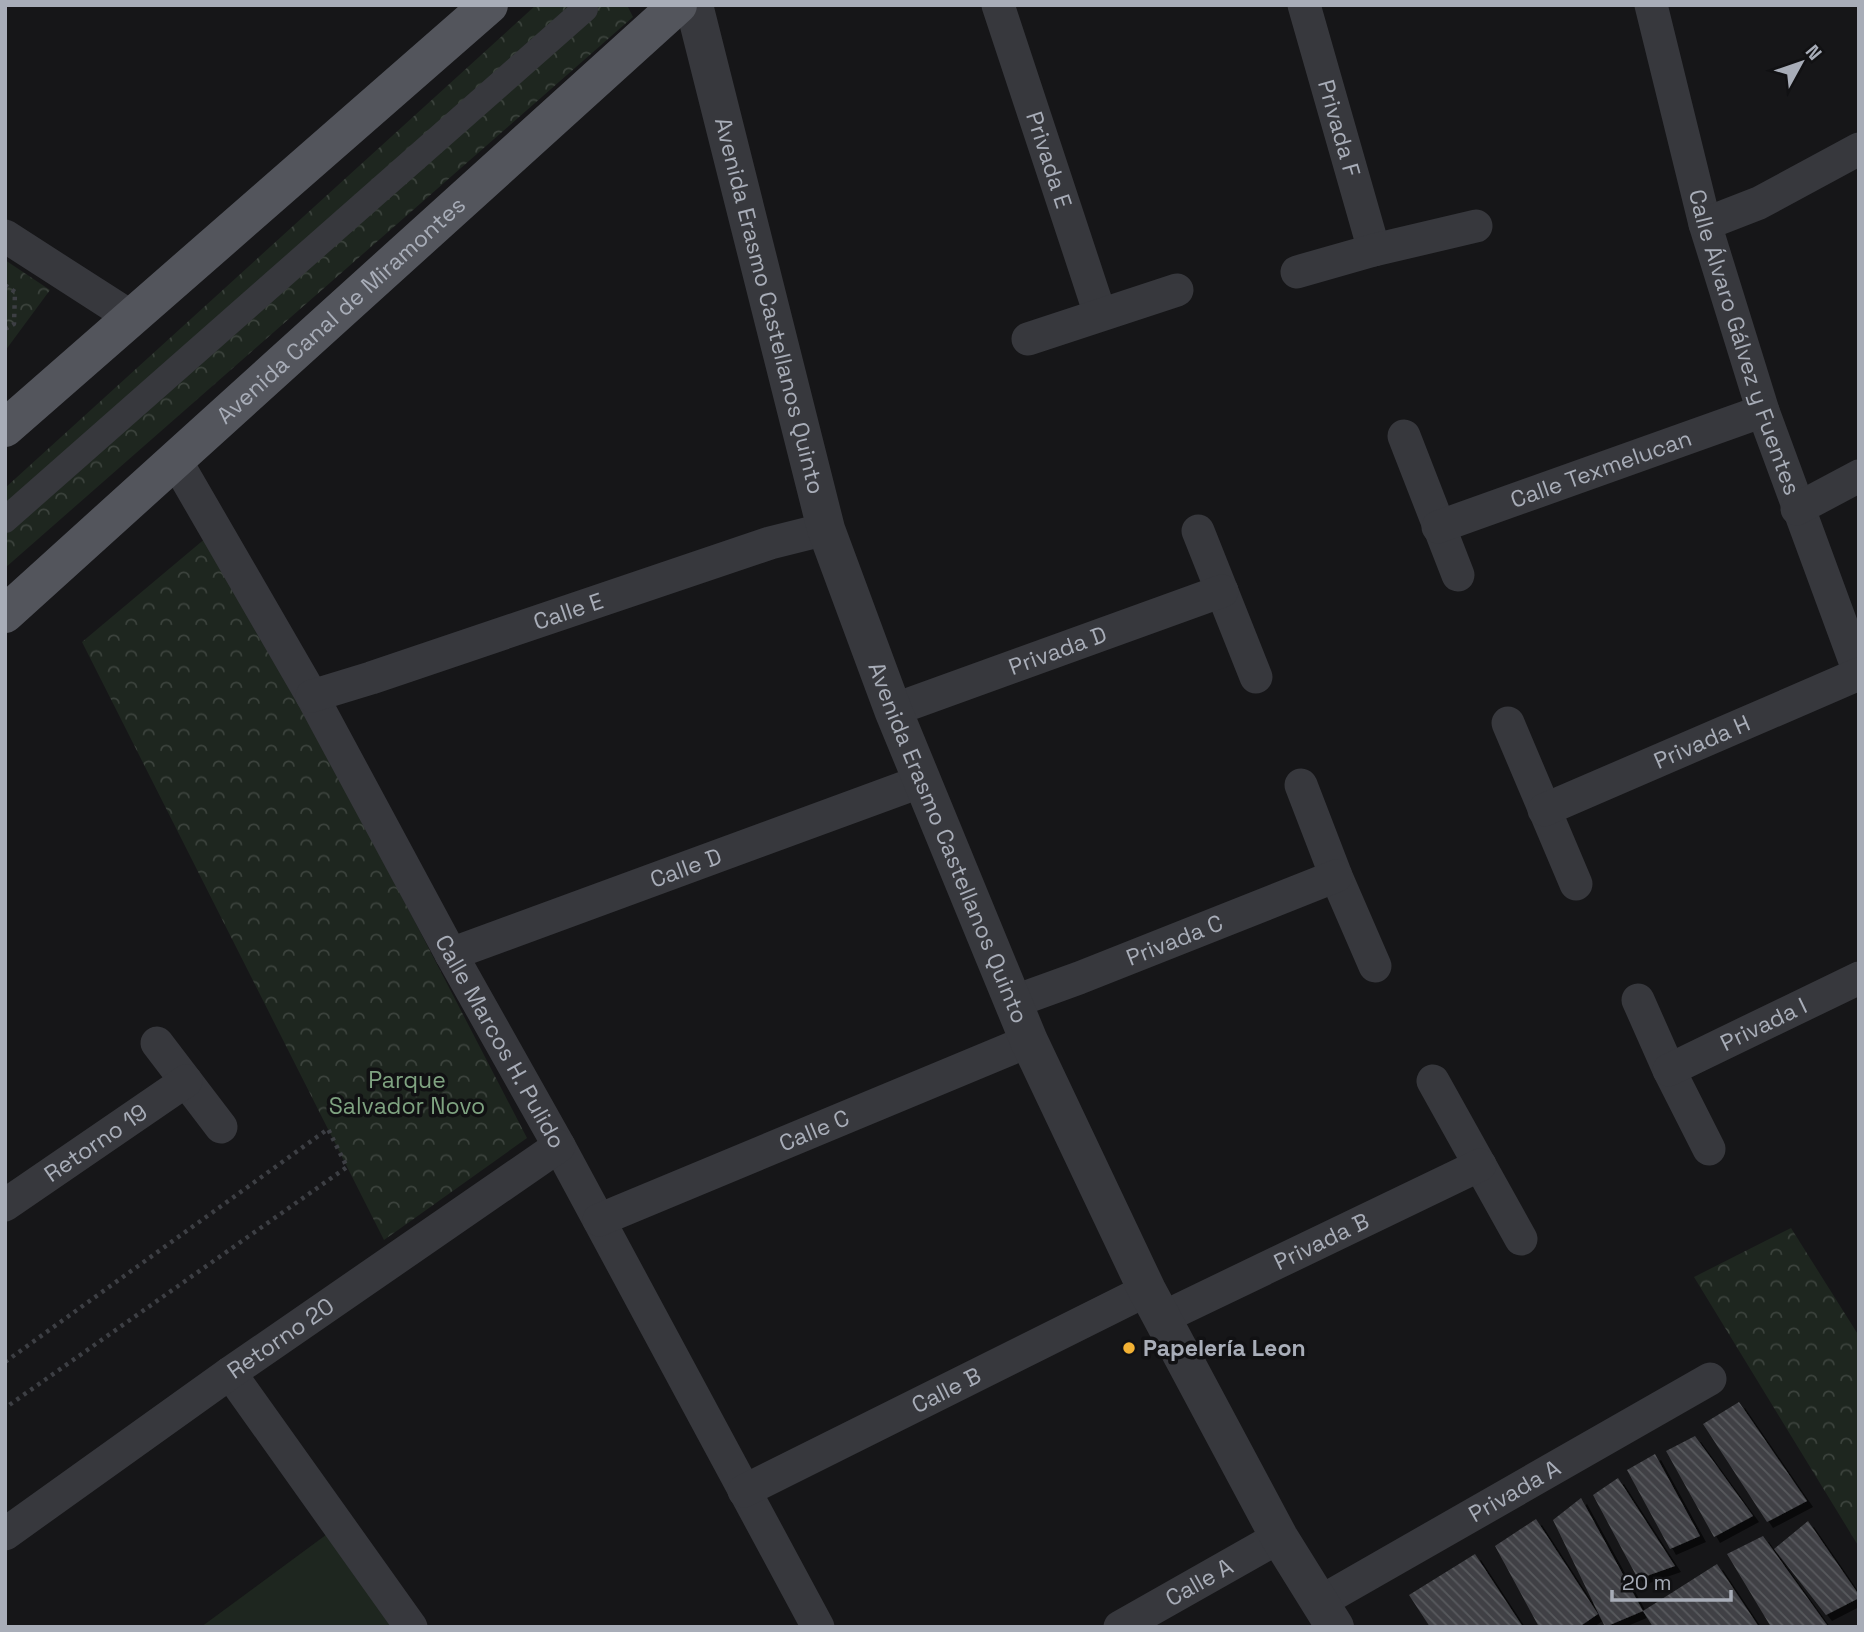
<svg xmlns="http://www.w3.org/2000/svg" width="1864" height="1632" viewBox="0 0 1864 1632" font-family="'Space Grotesk',sans-serif">
<style>
.grass{fill:#1e261f}
.park{fill:url(#park-crowns)}
.building{fill:url(#building-back-hatch);filter:url(#shadow)}
.lines{fill:none;stroke-linecap:round;stroke-linejoin:round}
.path{stroke:#3d3f44;stroke-width:4.5;stroke-dasharray:3.5 5;stroke-linecap:butt}
.pedestrian{stroke:#37383d;stroke-width:26}
.minor{stroke:#37383d;stroke-width:33}
.tertiary{stroke:#37383d;stroke-width:38}
.primary{stroke:#53555c;stroke-width:38}
.poi-dot{fill:#f2b134;stroke:#111113;stroke-width:2.5}
.labels{text-anchor:middle;dominant-baseline:central;stroke-width:7;stroke-linejoin:round;paint-order:stroke}
.street-label{font-size:23px;fill:#a8adb8;stroke:#111113}
.park-label{font-size:23px;fill:#7fa381;stroke:#111113}
.poi-label{font-size:23px;font-weight:bold;fill:#a8adb8;stroke:#111113;text-anchor:start}
</style>
<defs>
<pattern id="park-crowns" width="20" height="18" patternUnits="userSpaceOnUse" patternTransform="scale(1.75)"><rect width="20" height="18" fill="#1e261f"/><path d="M2 6a3 3 0 1 1 6 0M12 15a3 3 0 1 1 6 0" fill="none" stroke="#3c433d"/></pattern>
<pattern id="building-back-hatch" width="6" height="6" patternUnits="userSpaceOnUse" patternTransform="scale(1.75)"><rect width="6" height="6" fill="#404145"/><path d="M-1 5l2 2M0 0l6 6M5-1l2 2" fill="none" stroke="#595a5e"/></pattern>
<filter id="shadow"><feDropShadow dx="6" dy="6" stdDeviation="0" flood-color="#0009"/></filter>
</defs>
<rect width="100%" height="100%" fill="#161618"/>
<path class="grass" d="M338 1526 404 1627H201Z"/>
<path class="park" d="M536 5H627L633 17 5 568V488Z
M5 260 50 290 5 351Z
M213 532 527 1138 384 1240 82 642Z
M1791 1228 1859 1336V1547L1694 1277Z"/>
<path class="building" d="M1739 1402 1807 1501 1767 1522 1703 1424Z
M1695 1436 1753 1516 1714 1537 1666 1451Z
M1655 1454 1700 1536 1670 1549 1627 1470Z
M1618 1478 1675 1566 1638 1579 1593 1495Z
M1581 1498 1643 1611 1605 1627 1553 1520Z
M1536 1519 1598 1614 1579 1627H1539L1495 1546Z
M1808 1521 1859 1595V1598L1826 1615 1774 1549Z
M1763 1536 1827 1625 1771 1627 1727 1554Z
M1475 1554 1523 1627H1430L1409 1595Z
M1717 1564 1759 1627H1653L1643 1611Z"/>
<g class="lines">
<path class="path" d="M5 285 15 292 14 324 5 329
M5 1362 328 1129 347 1167 5 1408"/>
<path class="pedestrian" d="M5 520 585 9"/>
<g class="minor">
<path id="s1" d="M998 5 1100 314"/>
<path id="s2" d="M1304 5 1374 250"/>
<path id="s3" d="M1651 5 1705 224 1763 411 1859 672"/>
<path d="M1705 224 1759 203 1859 149"/>
<path d="M5 236 131 317"/>
<path d="M1297 272 1374 250 1476 226"/>
<path d="M1028 339 1177 290"/>
<path d="M1404 436 1458 575"/>
<path id="s4" d="M176 461 312 696 451 954 559 1146 818 1627"/>
<path d="M1797 509 1859 476"/>
<path id="s5" d="M1438 527 1763 411"/>
<path d="M1198 531 1256 677"/>
<path id="s6" d="M312 696 371 678 770 543 826 529"/>
<path id="s7" d="M893 710 1222 591"/>
<path d="M1508 723 1576 884"/>
<path d="M1301 785 1336 876 1375 966"/>
<path id="s8" d="M1544 810 1859 674"/>
<path id="s9" d="M451 954 922 781"/>
<path d="M1638 1000 1669 1070 1709 1149"/>
<path id="s10" d="M1013 1002 1079 978 1336 876"/>
<path d="M157 1043 221 1127"/>
<path id="s11" d="M1669 1070 1859 978"/>
<path d="M1433 1081 1521 1239"/>
<path id="s12" d="M5 1205 186 1081"/>
<path id="s13" d="M599 1220 1029 1041"/>
<path id="s14" d="M1162 1318 1480 1165"/>
<path d="M230 1373 411 1627"/>
<path id="s15" d="M744 1491 1147 1290"/>
<path id="s16" d="M5 1534 230 1373 559 1146"/>
<path id="s17" d="M1320 1602 1710 1379"/>
<path id="s18" d="M1120 1627 1279 1537"/>
</g>
<path class="tertiary" id="s19" d="M694 5 826 529 893 710 1029 1041 1147 1290 1279 1537 1335 1627"/>
<g class="primary">
<path d="M5 428 489 5"/>
<path id="s20" d="M5 614 678 5"/>
</g>
</g>
<circle class="poi-dot" cx="1129" cy="1348" r="7"/>
<g class="labels">
<g class="street-label">
<text stroke="none"><textPath href="#s2" startOffset="128">Privada F</textPath></text>
<text stroke="none"><textPath href="#s1" startOffset="163">Privada E</textPath></text>
<text stroke="none"><textPath href="#s19" startOffset="310">Avenida Erasmo Castellanos Quinto</textPath></text>
<text stroke="none"><textPath href="#s20" startOffset="453">Avenida Canal de Miramontes</textPath></text>
<text stroke="none"><textPath href="#s3" startOffset="350">Calle Álvaro Gálvez y Fuentes</textPath></text>
<text stroke="none"><textPath href="#s5" startOffset="173">Calle Texmelucan</textPath></text>
<text stroke="none"><textPath href="#s6" startOffset="270">Calle E</textPath></text>
<text stroke="none"><textPath href="#s7" startOffset="175">Privada D</textPath></text>
<text stroke="none"><textPath href="#s8" startOffset="172">Privada H</textPath></text>
<text stroke="none"><textPath href="#s19" startOffset="877">Avenida Erasmo Castellanos Quinto</textPath></text>
<text stroke="none"><textPath href="#s9" startOffset="250">Calle D</textPath></text>
<text stroke="none"><textPath href="#s10" startOffset="173">Privada C</textPath></text>
<text stroke="none"><textPath href="#s11" startOffset="105">Privada I</textPath></text>
<text stroke="none"><textPath href="#s4" startOffset="665">Calle Marcos H. Pulido</textPath></text>
<text stroke="none"><textPath href="#s13" startOffset="233">Calle C</textPath></text>
<text stroke="none"><textPath href="#s12" startOffset="110">Retorno 19</textPath></text>
<text stroke="none"><textPath href="#s14" startOffset="177">Privada B</textPath></text>
<text stroke="none"><textPath href="#s16" startOffset="338">Retorno 20</textPath></text>
<text stroke="none"><textPath href="#s15" startOffset="226">Calle B</textPath></text>
<text stroke="none"><textPath href="#s17" startOffset="224">Privada A</textPath></text>
<text stroke="none"><textPath href="#s18" startOffset="91">Calle A</textPath></text>
</g>
<g class="park-label">
<text x="407" y="1080">Parque<tspan x="407" dy="26">Salvador Novo</tspan></text>
</g>
<g class="poi-label">
<text x="1143" y="1348">Papelería Leon</text>
</g>
</g>
<rect width="1864" height="1632" fill="none" stroke="#a8adb8" stroke-width="14"/>
<g transform="translate(1801 63) rotate(50)" stroke="#111113" stroke-width="5" paint-order="stroke">
<path d="M0-5L12 26L0 18L-12 26Z" fill="#a8adb8"/>
<text y="-10" font-size="19" font-weight="bold" text-anchor="middle" fill="#a8adb8">N</text>
</g>
<path d="M1612 1590v10h119v-10" fill="none" stroke="#a8adb8" stroke-width="3.5"/>
<text x="1622" y="1590" font-size="21" fill="#a8adb8" stroke="#111113" stroke-width="5" paint-order="stroke">20 m</text>
</svg>
